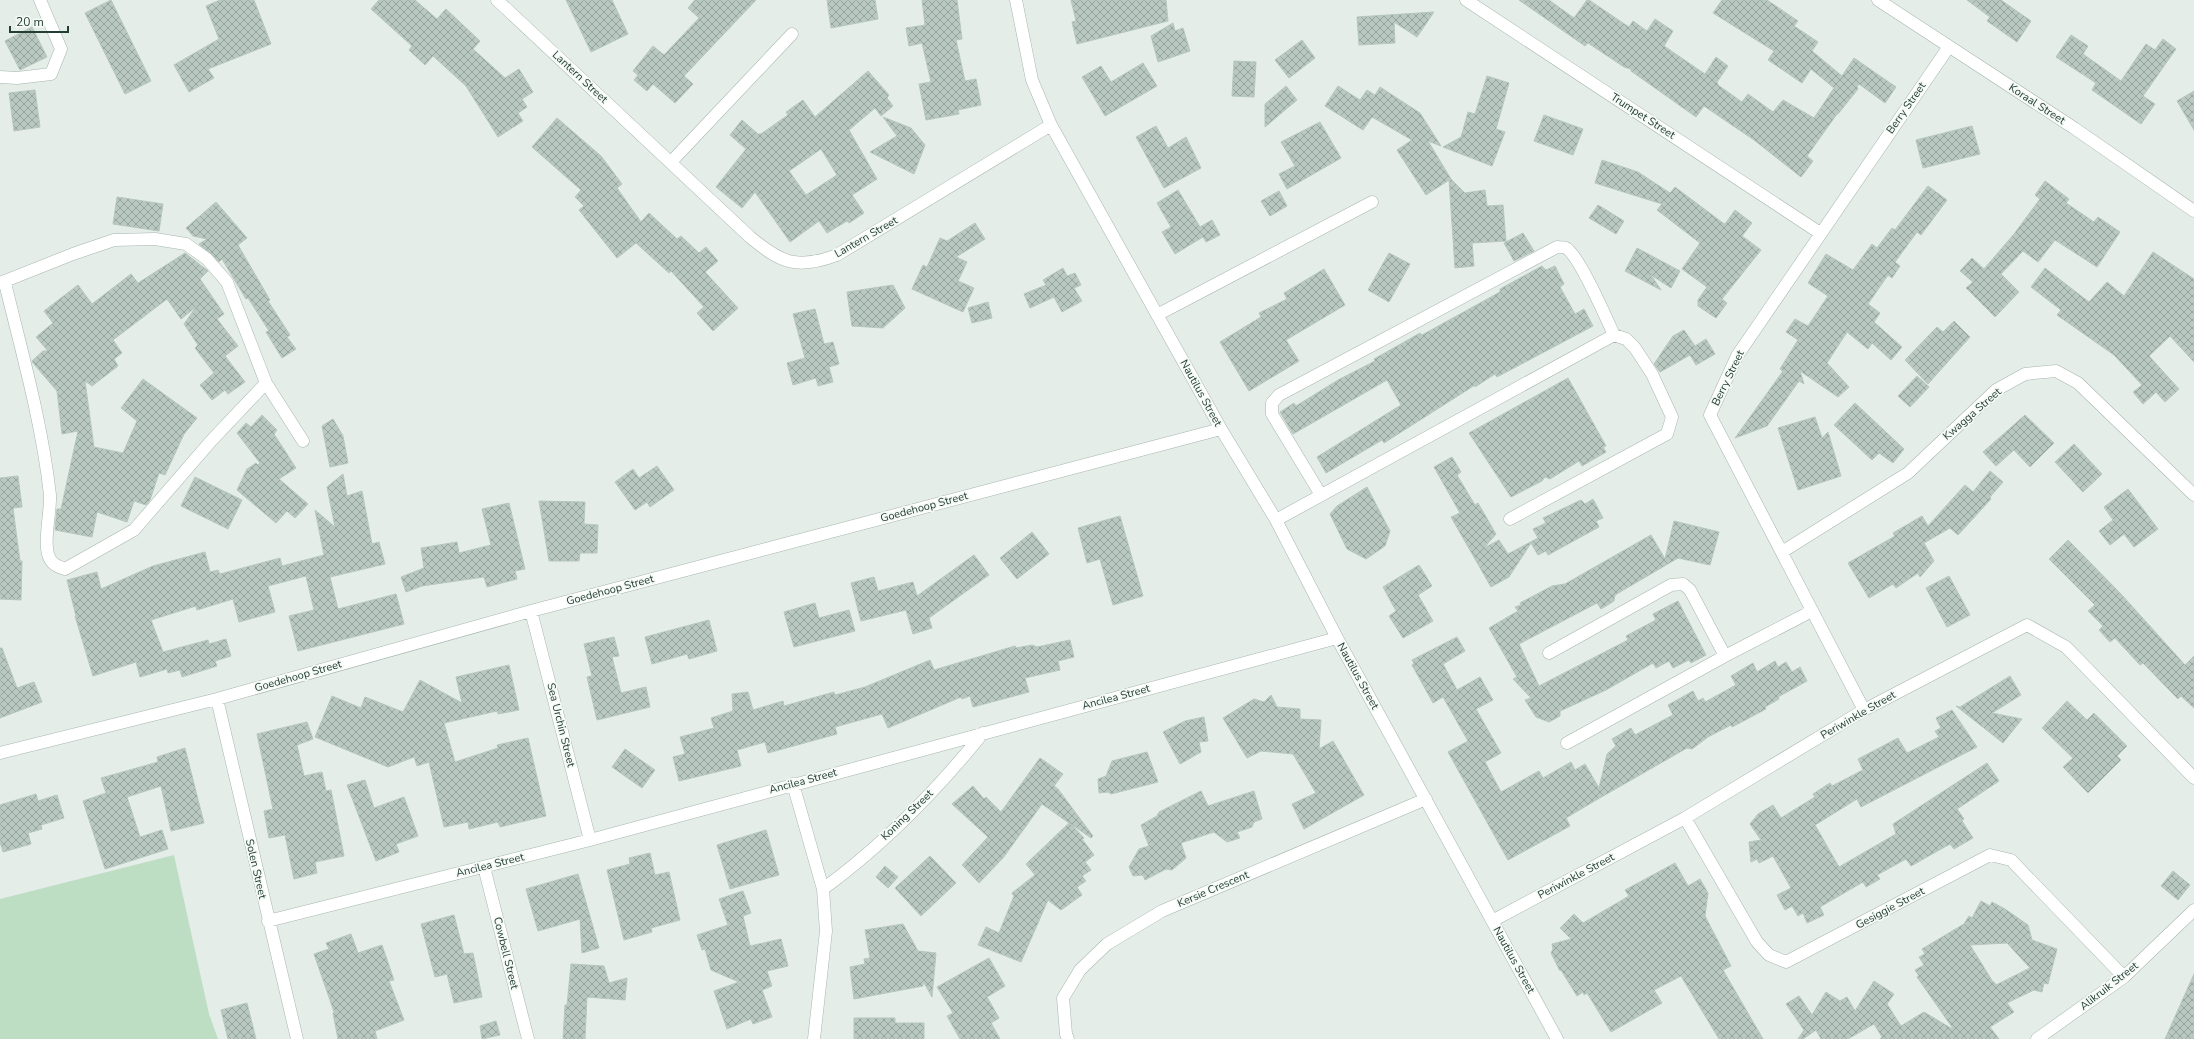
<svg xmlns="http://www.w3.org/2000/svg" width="2194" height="1039" viewBox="0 0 2194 1039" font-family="'Nunito Sans',sans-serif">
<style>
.pitch{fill:#bedec4}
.building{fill:url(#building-cross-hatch);stroke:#b6c7bf;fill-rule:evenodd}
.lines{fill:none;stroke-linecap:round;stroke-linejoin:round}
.minor-casing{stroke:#a7b5af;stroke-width:13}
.tertiary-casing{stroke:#a7b5af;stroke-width:13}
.minor{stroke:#fff;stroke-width:12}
.tertiary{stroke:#fff;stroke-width:12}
.labels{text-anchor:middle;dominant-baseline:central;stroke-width:3.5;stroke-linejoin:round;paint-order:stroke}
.street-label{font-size:11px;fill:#243e35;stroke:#f5faf7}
</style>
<defs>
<pattern id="building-cross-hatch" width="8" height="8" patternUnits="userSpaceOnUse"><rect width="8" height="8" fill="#b9c8c1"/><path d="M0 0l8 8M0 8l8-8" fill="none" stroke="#96a49e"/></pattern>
</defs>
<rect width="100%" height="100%" fill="#e4ede8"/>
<path class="pitch" d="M174 855 209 1014 218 1039H0V899Z"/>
<path class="building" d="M111 0 151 81 125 94 85 13Z
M220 0H254L271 44 208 69 214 78 189 92 174 65 219 39 206 6Z
M379 0H415L437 19 446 9 480 41 473 49 505 78 519 69 533 92 522 99 527 107 518 113 523 121 498 137 466 86 433 56 425 65 409 50 412 46 371 9Z
M566 0H612L628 34 591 52Z
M695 0H756L684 76 693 84 675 103 653 84 647 91 634 80 638 75 633 71 653 46 664 55 699 18 688 8Z
M827 0H875L878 19 831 28Z
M922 0H957L962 39 956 40 965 81 976 79 981 105 958 110 959 114 926 120 919 84 931 82 922 43 909 46 906 28 925 25Z
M1071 0H1166L1168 21 1077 44 1072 22 1076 21Z
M1519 0H1549L1574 18 1587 0H1589L1629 27 1633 21 1647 31 1655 19 1673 31 1664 46 1705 74 1716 57 1728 66 1717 82 1718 85 1742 102 1748 94 1773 112 1783 100 1814 118 1834 88 1811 69 1802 83 1768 60 1774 51 1713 13 1722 0H1767L1798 21 1794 26 1818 42 1812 51 1842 76 1854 58 1896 87 1885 103 1859 84 1857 87 1858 89 1838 114H1837L1807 156 1813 161 1801 177 1754 140 1704 106 1696 117 1631 71V69L1624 67 1588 43 1585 46Z
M1967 0H2001L2031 21 2017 42 1987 21 1990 17Z
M1434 12 1417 37 1394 22 1395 43 1359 45 1357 17Z
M1173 23 1175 31 1183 28 1190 51 1158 62 1151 36Z
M32 27 47 57 20 70 5 41Z
M2071 35 2088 46 2083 54 2121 81 2146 44 2155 50 2163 39 2176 49 2143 96 2155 104 2141 124 2092 90 2096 83 2056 57Z
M1302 40 1315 58 1289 78 1275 60Z
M1234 61 1256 62 1254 97 1232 96Z
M1143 63 1157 86 1105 116 1082 77 1101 66 1111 82Z
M868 71 889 95 887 98 893 106 881 116 875 108 849 130 877 179 852 195 864 213 849 223 847 221 827 233 819 221 790 242 755 192 742 208 716 187 746 149 730 135 742 120 758 134H761L788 115 786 112 803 100 815 117ZM821 149 837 175 806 195 789 171Z
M1487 76 1509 83 1496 129 1505 132 1492 166 1443 147 1461 137 1468 112 1475 114Z
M1286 86 1297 100 1265 127V104Z
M1338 86 1360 100 1367 90 1375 95 1380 87 1420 113 1441 146 1428 141 1451 179 1465 193 1485 190 1487 206 1503 205 1506 241 1472 243 1474 266 1455 268 1449 180 1426 195 1397 150 1412 140 1372 117 1363 130 1325 106Z
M35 90 40 127 14 131 9 93Z
M2194 91V130L2177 101Z
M1544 115 1583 129 1573 155 1534 141Z
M883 117 911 128 925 145 914 174 870 152 897 136Z
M557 118 601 156 622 184 617 188 641 222 649 213 677 239 681 236 699 253 706 247 718 261 705 272 738 308 713 331 697 313 704 307 671 271 669 273 636 243 617 258 579 210 584 206 575 197 581 190 532 147Z
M1320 122 1341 158 1287 189 1279 174 1295 166 1281 142Z
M1156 126 1168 148 1186 137 1201 168 1164 188 1136 137Z
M1972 126 1980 154 1923 168 1916 140Z
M1602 160 1638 172 1670 193 1675 187 1723 223 1725 224 1735 210 1752 223 1742 236 1761 250 1722 299 1727 303 1716 318 1698 306V300L1707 287 1682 269 1700 243 1657 210 1662 204 1595 183Z
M2045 181 2069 199 2066 203 2094 222 2098 217 2120 232 2097 267 2055 240 2038 262 2023 251 2001 274 2019 292 1995 317 1966 288 1973 282 1960 271 1972 258 1984 269 2014 234 2040 199 2035 195Z
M1928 186 1947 200 1921 235 1917 232 1895 262 1900 266 1892 278 1888 275 1868 304 1880 313 1874 322 1902 347 1891 360 1872 343 1868 349 1847 332 1827 363 1849 387 1838 397 1800 371 1804 384 1799 381 1767 426 1735 438 1783 371 1780 369 1798 340 1786 332 1795 319 1808 326 1828 296 1808 283 1826 254 1853 270 1872 244 1877 248 1892 228 1895 230Z
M1178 190 1200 227 1212 220 1220 235 1206 242 1203 237 1175 254 1162 232 1171 227 1157 203Z
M1279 191 1287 206 1270 216 1261 201Z
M117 197 163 204 159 231 113 224Z
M216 202 247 238 238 245 270 300 268 301 290 335 287 337 296 349 282 358 266 332 269 331 248 298 246 299 222 259 219 262 199 244 207 239 193 236 186 228Z
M1598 205 1624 221 1616 234 1589 218Z
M975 223 985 239 956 257 967 262 958 281 974 288 963 312 912 289 923 265 927 267 940 238 947 241Z
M1523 233 1534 251 1514 261 1504 243Z
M1637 248 1680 271 1671 288 1651 275 1661 290 1625 271Z
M2153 252 2194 279V362L2170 336 2149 356 2179 389 2165 402 2156 392 2143 404 2133 392 2142 385 2114 355 2057 315 2061 310 2031 287 2045 268 2089 302 2107 282 2124 296Z
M185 253 208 271 200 279 224 314 217 319 238 346 225 356 245 382 228 394 225 390 212 400 200 385 214 373 195 348 198 345 184 324 196 307 181 319 167 299 113 340 122 353 114 359 118 366 92 386 85 381 94 447 123 453 137 421 121 408 143 379 197 418 184 434 165 475 159 473 150 500 146 505 134 501 127 522 97 512 92 537 55 530 57 509H61L78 431 62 434 57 391 33 363 32 361 43 351H48L36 337 53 323 44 311 78 285 92 304 131 274 138 283Z
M1389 253 1410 264 1389 302 1368 290Z
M1542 266 1546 270 1555 266 1564 284 1560 287 1575 314 1584 309 1593 326 1497 377 1495 374 1475 387V385L1384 443 1382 440 1326 473 1317 457 1401 405 1387 380 1293 434 1280 412 1294 403 1296 406 1338 380 1375 361 1374 359 1399 345 1420 333 1422 335 1500 292V289Z
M1063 268 1067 276 1075 273 1081 285 1074 288 1082 301 1062 312 1054 297 1030 308 1024 294 1046 285 1043 280Z
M1324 269 1345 305 1286 340 1299 361 1249 391 1220 342 1261 317 1259 313 1287 299 1284 293Z
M893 285 905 308 883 328 852 326 847 292Z
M988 302 992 318 972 323 968 308Z
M815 309 824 344 833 342 839 364 829 367 833 382 818 386 816 378 793 385 787 363 805 358 793 314Z
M1954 321 1970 337 1928 384 1905 360 1937 327 1943 332Z
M1684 330 1695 346 1706 339 1715 354 1696 365 1690 355 1660 372 1654 364 1673 336Z
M1917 376 1929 387 1910 407 1898 396Z
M1568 378 1606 446 1603 447 1606 452 1582 466 1579 461 1550 479 1545 477 1542 481 1511 497 1469 433Z
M1855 403 1904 449 1893 463 1879 453 1872 460 1834 425Z
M262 415 277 430 274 434 296 468 279 479 308 504 295 518 287 511 276 523 237 490 247 469 256 463 258 465 260 463 237 433 246 423 251 427Z
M2025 415 2054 443 2030 467 2014 450 1996 466 1983 452Z
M1815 417 1822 438 1828 432 1841 476 1798 490 1778 428Z
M333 419 343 436 348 463 330 467 322 426Z
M2074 444 2102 474 2083 492 2055 462Z
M1452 457 1461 472 1457 475 1475 505 1478 503 1496 534 1484 548 1499 540 1508 554 1538 538 1533 529 1546 523 1543 518 1581 500 1585 504 1593 499 1603 518 1596 521 1599 527 1548 555 1546 551 1538 555 1531 543 1509 577 1491 587 1451 517 1460 513 1434 467Z
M657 466 674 490 650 507 647 502 635 510 615 482 633 469 639 478Z
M1990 471 2003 482 1990 497 1991 499 1958 535 1950 528 1924 543 1934 561 1920 577 1918 573 1896 588 1893 584 1869 598 1848 563 1895 536 1893 533 1922 516 1928 526 1965 485 1973 492Z
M343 474 347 496 362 491 372 544 379 542 385 564 330 577 338 609 396 594 404 624 298 651 289 616 314 610 306 576 268 586 275 612 239 622 233 599 197 610 196 606 151 620 163 652 208 640 209 644 226 639 231 656 215 661 217 666 182 677 180 670 168 673 167 669 140 677 136 662 93 676 75 616H76L67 580 97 572 101 589 153 566 205 552 210 572 218 570 220 574 280 558 282 566 324 555 315 510 335 527 327 487Z
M18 476 22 507 13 508 20 561H22L21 600 0 599V478Z
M195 477 242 500 228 529 181 506Z
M1367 487 1390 531 1385 546 1366 559 1347 549 1330 514 1337 506Z
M2128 489 2158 529 2134 547 2124 534 2110 545 2099 531 2113 520 2104 507Z
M539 501 585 502 584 524 598 525 597 553H580L579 561H549Z
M509 503 525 569 515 571 517 579 487 587 484 577 422 586 406 592 401 577 424 568 421 548 457 542 459 553 491 545 482 509Z
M1120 516 1143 596 1113 605 1100 559 1087 563 1078 528Z
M1674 521 1719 532 1710 565 1678 558 1615 595 1614 601 1601 609 1597 603 1519 644 1539 686 1628 640 1626 636 1656 620 1653 614 1678 601 1706 655 1691 663 1689 660 1673 668 1669 661 1656 668 1653 663 1606 690 1560 711V716L1549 722 1536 717 1525 700 1531 698 1513 679 1517 677 1489 628 1518 611 1515 607 1521 605 1520 603 1552 586 1565 584 1651 535 1665 559Z
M1032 532 1049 554 1017 579 1000 558Z
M2068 540 2121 594 2185 665 2194 656V708L2181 696 2178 699 2143 663 2140 665 2115 638 2110 642 2099 630 2103 626 2088 611 2095 605 2049 559Z
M974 555 989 575 929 618 932 628 913 634 906 610 861 621 851 583 874 577 878 591 913 582 917 596Z
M1419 565 1432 586 1418 595 1433 621 1403 638 1389 616 1396 611 1383 587Z
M1949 576 1970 615 1947 627 1926 588Z
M815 603 819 618 849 610 855 631 794 647 784 612Z
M709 620 717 651 689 659 687 654 652 664 645 637Z
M614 637 619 656 612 657 621 693 646 687 650 707 597 720 587 677 592 676 584 644Z
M1457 637 1465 651 1443 664 1457 690 1480 677 1493 700 1476 709 1501 753 1485 762 1501 792 1539 771 1543 778 1571 762 1575 770 1585 764 1599 788 1607 754 1616 746 1612 739 1631 728 1635 735 1673 715 1668 705 1693 691 1698 701 1703 698 1705 702 1736 685 1731 676 1753 663 1757 672 1775 661 1778 667 1786 662 1792 672 1800 667 1807 681 1778 697 1779 699 1765 707 1766 709 1751 717 1732 727 1731 725 1708 737 1692 749 1687 748 1598 799 1566 818 1570 826 1508 860 1448 752 1468 741 1443 697 1433 703 1412 665 1414 663 1412 660Z
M1070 640 1074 657 1058 661 1060 670 1025 678 1029 692 973 707 970 696 962 699 961 697 888 728 882 714 835 727 837 734 768 753 765 742 737 750 741 766 679 781 673 757 685 754 680 737 714 728 711 718 733 711 732 694 748 692 753 710 783 701 784 706 834 692 835 695 865 687 930 660 934 670 1015 646 1016 648 1032 645 1037 647Z
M0 648H2L17 688 34 682 42 702 0 718Z
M509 665 519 710 498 714 497 711 444 723 455 762 498 748 497 745 528 738 546 816 500 827 498 822 469 829 468 822 444 827 429 762 417 766 414 757 388 767 315 737 332 696 361 708 365 697 403 712 420 680 462 703 456 677Z
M2010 676 2021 695 1992 713 2022 719 2003 743 1956 706 1960 707Z
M1271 695 1277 707 1300 709V719L1321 720 1319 749 1333 741 1364 795 1304 829 1292 804 1316 793 1293 754 1261 751 1247 758 1223 718 1254 699 1264 702Z
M2067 701 2087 720 2094 713 2127 746 2117 756 2121 760 2088 793 2063 767 2073 758 2042 728Z
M1952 710 1977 747 1861 807 1857 799 1815 825 1839 867 1896 834 1893 824 1987 763 1999 781 1957 809 1964 819 1962 821 1973 838 1954 849 1950 844 1911 866 1906 859 1877 875 1880 879 1866 887 1863 882 1820 907 1824 915 1807 923 1803 913 1798 916 1792 906 1785 910 1777 895 1791 888 1773 856 1759 863 1757 859 1751 862 1749 842 1761 840 1750 824 1758 814 1773 805 1781 818 1815 797 1813 794 1830 783 1832 786 1863 770 1858 759 1898 738 1907 753 1939 737 1935 731 1941 728 1936 718Z
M1204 717 1208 741 1199 742 1201 752 1180 764 1163 732 1185 721Z
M307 722 313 739 297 745 304 776 322 772 326 791 331 790 344 856 315 862 317 873 294 879 285 835 269 838 264 811 273 809 257 734Z
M185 748 204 823 171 831 161 786 127 797 140 837 162 830 168 849 105 869 83 801 106 793 101 778 158 762 157 757Z
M625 749 655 770 642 788 612 767Z
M1147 752 1158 782 1111 794 1108 792 1099 793 1098 779 1106 776 1112 761Z
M1040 758 1063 774 1054 786 1058 789 1093 836 1091 838 1071 824 1084 838 1082 839 1094 855 1085 862 1091 870 1082 876 1086 881 1077 887 1082 895 1061 910 1048 900 1021 962 978 945 986 927 999 933 1014 896 1012 893 1035 875 1026 864 1069 823 1042 804 1003 858 979 883 962 865 988 837 952 804 973 786 984 799 986 797 1001 812Z
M365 780 374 808 404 797 418 836 396 844 399 852 376 861 347 785Z
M1201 791 1208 806 1254 791 1262 819 1254 822 1252 827 1237 832 1240 838 1227 842 1214 832 1181 843 1186 858 1172 870 1166 869 1145 880 1143 875 1133 876 1129 867 1139 849 1149 846 1141 825 1157 816 1159 812Z
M36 794 38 801 57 795 64 818 41 825 42 829 28 833 31 844 3 852 0 842V805Z
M766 830 779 875 730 889 717 845Z
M650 853 655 875 669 872 680 920 651 928 652 932 624 940 607 870 630 864 629 858Z
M930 856 956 883 921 916 895 888Z
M1675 863 1688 886 1700 879 1708 893 1705 916 1731 966 1723 970 1763 1039H1719L1681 976 1654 990 1662 1003 1611 1032 1587 993 1584 995 1583 992 1577 996 1561 970 1560 971 1551 953 1553 949 1552 944 1571 939 1560 928 1574 914 1583 923 1629 896 1625 890Z
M885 866 898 877 888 888 876 877Z
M2173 871 2190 885 2178 900 2161 886Z
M578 874 599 948 582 953 580 919 538 931 526 889Z
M743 891 751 913 743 916 750 946 781 939 788 966 767 971 772 986 762 990 772 1017 753 1024 751 1019 727 1029 714 991 739 982 711 970 705 949 702 950 697 935 728 925 719 899Z
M1981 901 1990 906 1992 902 2005 909 2028 925 2032 940 2057 949 2048 984 2044 983 2042 992 2034 990 2007 1003 2014 1012 1990 1027 1999 1039H1880L1882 1037 1874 1024 1848 1039H1821L1816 1030 1803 1039H1798L1804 1030 1786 1004 1799 996 1812 1015 1826 992 1840 1001 1847 997 1855 1011 1874 981 1894 994 1887 1004 1901 1026 1924 1012 1954 1030 1917 977 1919 976 1915 970 1924 965 1919 957 1925 954 1922 949 1964 924 1969 916 1972 918ZM2007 943 2030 968 1996 985 1994 982H1993L1970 945Z
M454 915 464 954 473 953 482 997 454 1003 447 974 435 977 421 924Z
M903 924 918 951 936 953 932 997 923 981V986L854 999 850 967 865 964 864 959 870 958 865 930Z
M351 934 358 953 382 945 394 980 389 981 404 1020 375 1031 377 1039H338L333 1013 334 1012 314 954 329 949 326 943Z
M989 958 1005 986 987 997 999 1018 991 1023 1000 1039H960L947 1016 953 1013 937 987Z
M571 964 604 966 609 983 627 978 625 1000 587 997 585 1039H563L565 1005H567Z
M2194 974V1039H2165Z
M247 1003 256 1039H228L221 1010Z
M854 1018H895V1023H924V1039H854Z
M496 1021 500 1035 482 1039 480 1026Z"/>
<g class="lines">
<g class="minor-casing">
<path id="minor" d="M497 0 750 237C781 263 797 270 837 255L1051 125
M1016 0 1032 80 1051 125 1221 429 1276 520 1337 638 1557 1039
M1466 0 1820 233
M0 77 17 78 51 74 61 49 40 0
M671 162 792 34
M0 283 73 254 114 240 155 239 186 244 207 259 227 282 266 383 303 441
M5 283C22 353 42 423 50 495 51 512 42 546 50 559 53 565 59 567 65 569L134 530 211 441 266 383
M1157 315 1372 202
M1321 495 1272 414V403L1279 395 1557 247C1560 247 1564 247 1566 248 1579 255 1607 320 1614 335
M1276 520 1614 335 1626 339 1635 348 1652 374 1672 417 1667 434 1510 519
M1782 552 1908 473 1996 390 2025 374 2056 371 2078 383 2194 495
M531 611 590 840
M1549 653 1671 585 1683 584 1690 590 1725 656
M217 699 297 1039
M1864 710 1710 415 1737 356 1948 48
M1567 743 1725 656 1812 611
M0 753 217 699 531 611 1221 429
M793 784 823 889 826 931 814 1039
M1685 818 1757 942 1769 955 1786 962 1990 855 2011 860 2124 977
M484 867 528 1039
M823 889C883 845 937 790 983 733
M268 921 590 840 1337 638
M1492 921 1685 818 1864 710 2027 625 2066 647 2194 778
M1068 1039 1066 1034 1063 998 1080 970 1107 944 1162 911 1426 799
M2037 1039 2124 977 2194 910"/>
</g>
<g class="tertiary-casing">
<path id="tertiary" d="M1878 0 2074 128 2194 211"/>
</g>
<use href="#minor" class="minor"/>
<use href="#tertiary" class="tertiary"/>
</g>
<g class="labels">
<g class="street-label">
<text transform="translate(580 77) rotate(43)">Lantern Street</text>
<text transform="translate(2037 104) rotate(33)">Koraal Street</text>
<text transform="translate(1906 108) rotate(-55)">Berry Street</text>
<text transform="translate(1643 116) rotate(33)">Trumpet Street</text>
<text transform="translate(866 237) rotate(-30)">Lantern Street</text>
<text transform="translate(1728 378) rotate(-64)">Berry Street</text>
<text transform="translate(1201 393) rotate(61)">Nautilus Street</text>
<text transform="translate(1972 414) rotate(-41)">Kwagga Street</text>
<text transform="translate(924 507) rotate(-15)">Goedehoop Street</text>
<text transform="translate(610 590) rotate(-15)">Goedehoop Street</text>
<text transform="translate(298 676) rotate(-16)">Goedehoop Street</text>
<text transform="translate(1358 676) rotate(61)">Nautilus Street</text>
<text transform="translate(1116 697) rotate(-15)">Ancilea Street</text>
<text transform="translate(1858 715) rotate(-30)">Periwinkle Street</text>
<text transform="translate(561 725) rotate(76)">Sea Urchin Street</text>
<text transform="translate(803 781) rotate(-15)">Ancilea Street</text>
<text transform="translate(907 815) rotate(-44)">Koning Street</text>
<text transform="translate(490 865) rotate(-14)">Ancilea Street</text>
<text transform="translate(256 869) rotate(77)">Solen Street</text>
<text transform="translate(1576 876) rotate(-28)">Periwinkle Street</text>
<text transform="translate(1213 889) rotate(-23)">Kersie Crescent</text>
<text transform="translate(1890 908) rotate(-28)">Gesiggie Street</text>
<text transform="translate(506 953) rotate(76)">Cowbell Street</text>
<text transform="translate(1514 960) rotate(61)">Nautilus Street</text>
<text transform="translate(2109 986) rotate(-38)">Alikruik Street</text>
</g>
</g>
<path d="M10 26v6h58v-6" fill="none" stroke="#243e35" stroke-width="2"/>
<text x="16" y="26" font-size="12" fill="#243e35" stroke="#f5faf7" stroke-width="3" paint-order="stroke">20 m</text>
</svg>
